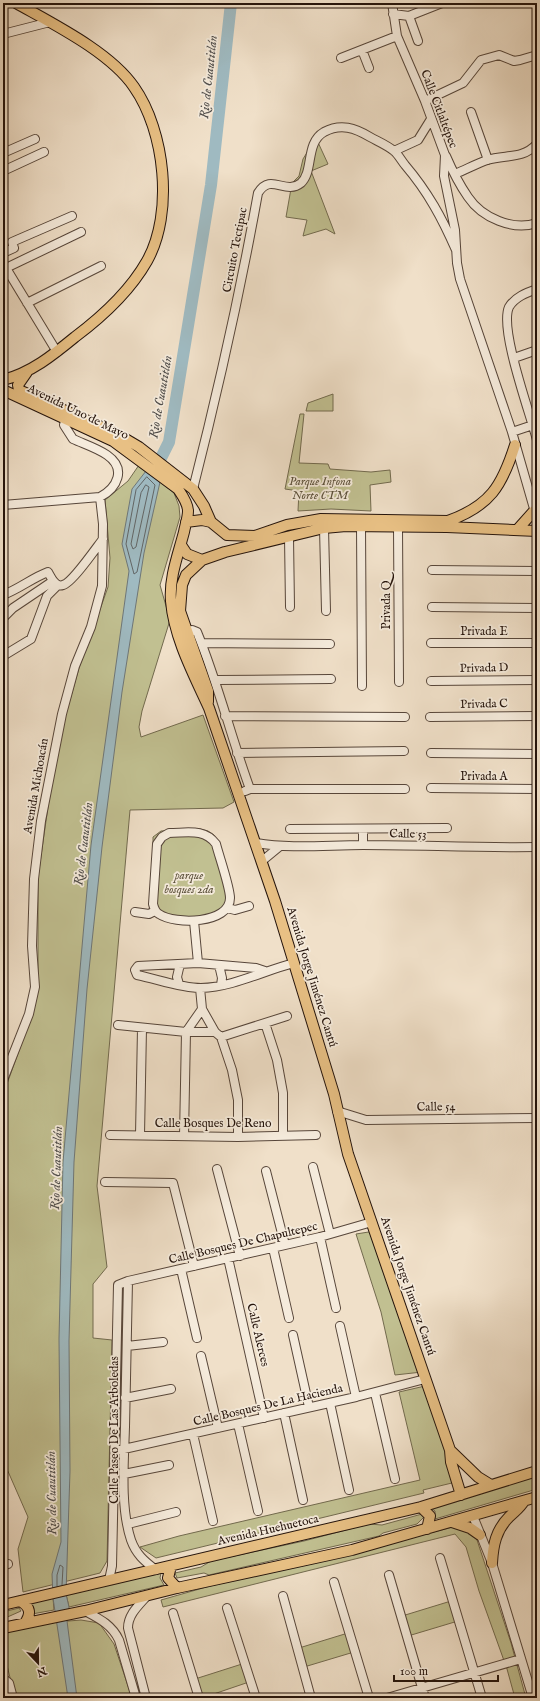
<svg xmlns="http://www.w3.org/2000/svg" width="540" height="1701" viewBox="0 0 540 1701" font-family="'IM FELL English',serif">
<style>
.green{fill:#c1c091;stroke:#726a4e}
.water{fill:#9fbac1;stroke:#6e7778}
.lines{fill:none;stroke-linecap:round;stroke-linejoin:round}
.shore{stroke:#626666;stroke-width:1}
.river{stroke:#9fbac1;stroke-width:12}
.minor-casing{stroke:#57463a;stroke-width:10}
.major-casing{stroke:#24130b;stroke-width:12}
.minor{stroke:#f5ebdc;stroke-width:8}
.major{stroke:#e8c084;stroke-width:10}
.labels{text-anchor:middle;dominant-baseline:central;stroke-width:3.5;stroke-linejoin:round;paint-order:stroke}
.street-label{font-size:12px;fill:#24130b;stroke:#f5ebdc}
.park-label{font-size:12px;font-style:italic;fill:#5b503a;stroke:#f5ebdc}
.water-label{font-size:13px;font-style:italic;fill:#4f4d4b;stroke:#f5ebdc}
</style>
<rect width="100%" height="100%" fill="#f0e0c9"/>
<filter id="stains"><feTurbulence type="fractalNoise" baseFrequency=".005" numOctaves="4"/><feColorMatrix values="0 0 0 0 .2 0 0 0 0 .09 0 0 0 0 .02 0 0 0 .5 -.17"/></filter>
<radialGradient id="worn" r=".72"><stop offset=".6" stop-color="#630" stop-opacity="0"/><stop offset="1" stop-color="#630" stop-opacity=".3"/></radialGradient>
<path class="green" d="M316 138 328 164 311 171 335 234 326 229 303 236 307 220 286 217 292 183 299 176 303 159Z
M333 394V411H306L308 403Z
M300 414H304L299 463 328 464 330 469 371 472 390 470 391 482 370 485 371 511 331 509 298 511 299 491 285 489Z
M139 465 174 493 179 506 180 517 160 585 170 620 142 711 139 727 141 737 203 715 234 802 223 808 130 810 97 1186 107 1267 93 1284V1338L112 1340 107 1561 100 1573 23 1592 18 1549 28 1517 3 1460V1095L25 1034 38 991V877L49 800 64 721 79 668 108 587 110 558 105 500 128 481Z
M200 829 208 831 214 835 227 890 226 904 219 914 177 919 153 908V837L161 831Z
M375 1231 422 1372 395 1375 381 1312 356 1234Z
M425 1386 456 1482 423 1490 424 1493 156 1558 140 1547 179 1536 420 1480 399 1392Z
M537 1475V1489L435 1519V1511L431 1508Z
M422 1514 424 1517 417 1524 383 1533 379 1536 209 1575 204 1573 177 1578 175 1573 201 1567 211 1561 304 1541 369 1524 382 1525Z
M453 1527 463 1529 476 1537 511 1643 526 1698H515L507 1669 479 1591 466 1547 455 1534 163 1607 161 1600 210 1586 346 1555Z
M161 1573 160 1578 164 1585 69 1607 66 1594Z
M53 1598 54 1610 32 1614 34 1608 30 1602Z
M451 1601 458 1621 408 1636 402 1616Z
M19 1608 21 1611 3 1619V1612Z
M81 1620 99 1623 114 1644 132 1698H15L3 1649V1633L56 1622Z
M348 1633 354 1652 304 1667 299 1648Z
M242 1664 249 1682 202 1698 195 1679Z"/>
<path class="water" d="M146 471 160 482 144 553 122 692 102 847 87 989 74 1162 69 1341 70 1471 66 1594 69 1607 67 1621 77 1698H68L53 1598 52 1574 61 1542 59 1339 63 1162 91 845 129 571 122 544 132 489Z"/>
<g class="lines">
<path class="shore" d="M147 477 155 485 137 572 134 574 126 544 136 490Z
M146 485 149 487 136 547 133 549 131 544 141 493Z
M57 1586V1575L60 1565 63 1567 62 1585"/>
<path class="river" d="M154 472 169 442 211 185 231 3"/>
<g class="minor-casing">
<path id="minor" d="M392 3 397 36 425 101 445 155 444 176 455 230 457 263 460 279 512 432 537 519
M393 14 409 16 442 3
M409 16 418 41
M3 34 50 22
M362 50 369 68
M341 58 397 36
M425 101 463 83 481 60 499 55 514 61 520 60 537 55
M471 112 488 160
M394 151 418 140 431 119
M3 153 35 139
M446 156C452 170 459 184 468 197 482 218 513 231 537 223
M3 171 44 152
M455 174C465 170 476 164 487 160 505 154 522 160 537 144
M3 253 14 248 12 242 72 216
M3 263 57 352
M6 268 81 232
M537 289C526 293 515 297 509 307 499 329 530 413 537 440
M27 303 101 266
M514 358 537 350
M512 432 533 425
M193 489C218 391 240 293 258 193 271 172 285 196 301 183 314 171 305 143 324 132 341 123 355 128 370 137 377 141 387 145 394 151 398 154 401 160 405 165 428 192 442 218 456 250
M3 505 100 497C117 488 127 469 107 455 97 448 84 444 73 439L64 425 67 413
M361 526 362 686
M398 527 399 682
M324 528 326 611
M289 537 290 607
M432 570 537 571
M3 595C19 589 32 578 48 572 51 577 55 588 63 585 72 583 96 548 103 539
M432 607 537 608
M3 618 13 608 53 581
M186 632 192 630 197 632C218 683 231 737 250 789
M202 643 330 644
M431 643H537
M3 656 31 639 47 596 58 585
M216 680 331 679
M431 681 537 680
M225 716 405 717
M430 717 537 716
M237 753 404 751
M431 753 537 754
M431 788 537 789
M245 791 250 789H405
M290 829 447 828
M363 829V845
M169 833C187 833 204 828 216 844 219 856 230 887 230 898 230 924 175 925 159 914 155 912 154 908 153 904L157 844 162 837Z
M256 843C291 849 327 845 363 845 421 845 479 848 537 847
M262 861 279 847
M227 908 235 910 249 906
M135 912 149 914 155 911
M194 921 198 963
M219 965 222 978 221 985
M265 971 256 968 198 963 138 966 135 970 137 975C157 979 181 988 201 988 233 987 263 971 294 963
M179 984 177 977 180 964
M200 988 202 1009 215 1032 221 1037 232 1070 238 1100V1137
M265 1023 277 1060 283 1093V1136
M118 1025 186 1032H215
M186 1032 202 1009
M221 1037 287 1016
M3 1080 29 1014 35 987 32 946 34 879 41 821 62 714 75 666 91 627 102 586 103 524 100 497
M337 1111 366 1120 537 1118
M110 1135 238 1137 316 1135
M140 1135 142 1028
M184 1136 186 1032
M313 1167 330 1234
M217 1169 240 1256
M266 1171 285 1245
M105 1182 173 1183 194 1266
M320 1237 336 1308
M273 1248 289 1318
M228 1258 264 1418
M181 1269 197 1338
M128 1281C127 1329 126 1378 125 1427 124 1462 120 1507 131 1540 136 1554 144 1561 156 1570
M340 1326 356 1397
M293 1335 309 1407
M127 1346 163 1342
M201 1356 218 1428
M375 1393 395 1479
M125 1398 171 1389
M330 1403 349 1490
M284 1413 303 1500
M238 1424 258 1511
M193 1434 213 1521
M115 1451 356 1397 425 1379
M124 1474 169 1465
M473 1516 492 1563 533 1698
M128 1524 176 1512
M440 1558 482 1698
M3 1565 8 1564
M389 1575 425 1698
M109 1580 112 1566 118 1285 128 1281 320 1237 372 1222
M334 1582 369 1698
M283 1596 311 1698
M146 1597C138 1606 128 1615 128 1628L146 1698
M227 1608 256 1698
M85 1611C100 1619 112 1625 119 1640L136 1698
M173 1613 199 1698
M3 1678 9 1683 13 1698
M387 1698 521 1659"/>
</g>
<g class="major-casing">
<path id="major" d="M27 372 18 385 19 390 117 434 139 447 193 489 204 506 211 522 227 535 255 536 287 525 321 519 448 521C490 506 502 486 515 445
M3 380C31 373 53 355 75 337 103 316 130 291 147 261 174 213 165 131 134 87 110 52 53 24 16 3
M3 390 113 441 178 489C182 495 188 503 188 511 188 518 185 526 184 532 178 555 169 578 171 601 174 638 194 675 209 708L275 901 334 1094 348 1154 450 1450 451 1462 461 1495
M186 522 202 520 211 522
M517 530 534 511
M181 545 187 554 202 560
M208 702V691L180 611 182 585 186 575 202 560 225 552 324 528 346 526 447 527 537 531
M450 1450 478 1477 491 1485
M421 1507 430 1516 427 1529
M452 1522 470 1528 480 1535
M492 1563C493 1545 496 1530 509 1517 515 1511 520 1508 524 1501
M171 1566 168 1578 177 1588
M20 1601C31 1607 31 1614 25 1623
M3 1605 421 1507 537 1471
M3 1628 85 1611 177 1588 352 1550 537 1497"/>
</g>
<use href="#minor" class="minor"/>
<use href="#major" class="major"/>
</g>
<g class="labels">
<g class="street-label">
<text transform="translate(439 109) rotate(69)">Calle Citlaltépec</text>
<text transform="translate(235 250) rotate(-79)">Circuito Tectipac</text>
<text transform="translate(78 412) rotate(26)">Avenida Uno de Mayo</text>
<text transform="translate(386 605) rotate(-90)">Privada Q</text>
<text x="484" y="631">Privada E</text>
<text transform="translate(484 668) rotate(-1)">Privada D</text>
<text transform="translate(484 704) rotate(-1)">Privada C</text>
<text x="484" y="776">Privada A</text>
<text transform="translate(36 786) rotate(-80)">Avenida Michoacán</text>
<text transform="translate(408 834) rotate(1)">Calle 53</text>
<text transform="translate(312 977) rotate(73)">Avenida Jorge Jiménez Cantú</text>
<text transform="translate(436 1107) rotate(-1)">Calle 54</text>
<text x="213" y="1123">Calle Bosques De Reno</text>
<text transform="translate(243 1243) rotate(-13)">Calle Bosques De Chapultepec</text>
<text transform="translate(408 1286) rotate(71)">Avenida Jorge Jiménez Cantú</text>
<text transform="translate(258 1335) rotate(77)">Calle Alerces</text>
<text transform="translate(268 1405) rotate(-13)">Calle Bosques De La Hacienda</text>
<text transform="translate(114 1430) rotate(-90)">Calle Paseo De Las Arboledas</text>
<text transform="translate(268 1530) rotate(-13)">Avenida Huehuetoca</text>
</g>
<g class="park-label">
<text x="320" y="481">Parque Infona<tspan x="320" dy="14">Norte CTM</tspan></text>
<text x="189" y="875">parque<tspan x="189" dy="14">bosques 2da</tspan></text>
</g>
<g class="water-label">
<text transform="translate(209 77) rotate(-84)">Rio de Cuautitlán</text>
<text transform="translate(161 397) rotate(-80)">Rio de Cuautitlán</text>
<text transform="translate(84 844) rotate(-83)">Rio de Cuautitlán</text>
<text transform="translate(57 1168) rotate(-88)">Rio de Cuautitlán</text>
<text transform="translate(52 1493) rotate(-91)">Rio de Cuautitlán</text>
</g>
</g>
<rect width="540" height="1701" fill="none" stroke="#f0e0c9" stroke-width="16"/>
<rect x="4" y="4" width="532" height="1693" fill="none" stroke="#24130b" stroke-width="2"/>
<rect x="8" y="8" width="524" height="1685" fill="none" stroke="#24130b"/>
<g transform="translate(38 1663) rotate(158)" stroke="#f5ebdc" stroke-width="3" paint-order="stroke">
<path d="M0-3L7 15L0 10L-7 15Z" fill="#24130b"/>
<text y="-6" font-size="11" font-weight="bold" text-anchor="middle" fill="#24130b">N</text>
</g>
<path d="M394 1675v6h104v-6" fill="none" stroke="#24130b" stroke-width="2"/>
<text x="400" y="1675" font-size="12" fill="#24130b" stroke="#f5ebdc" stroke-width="3" paint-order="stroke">100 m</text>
<rect width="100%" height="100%" filter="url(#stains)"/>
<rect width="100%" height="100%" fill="url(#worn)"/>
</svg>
